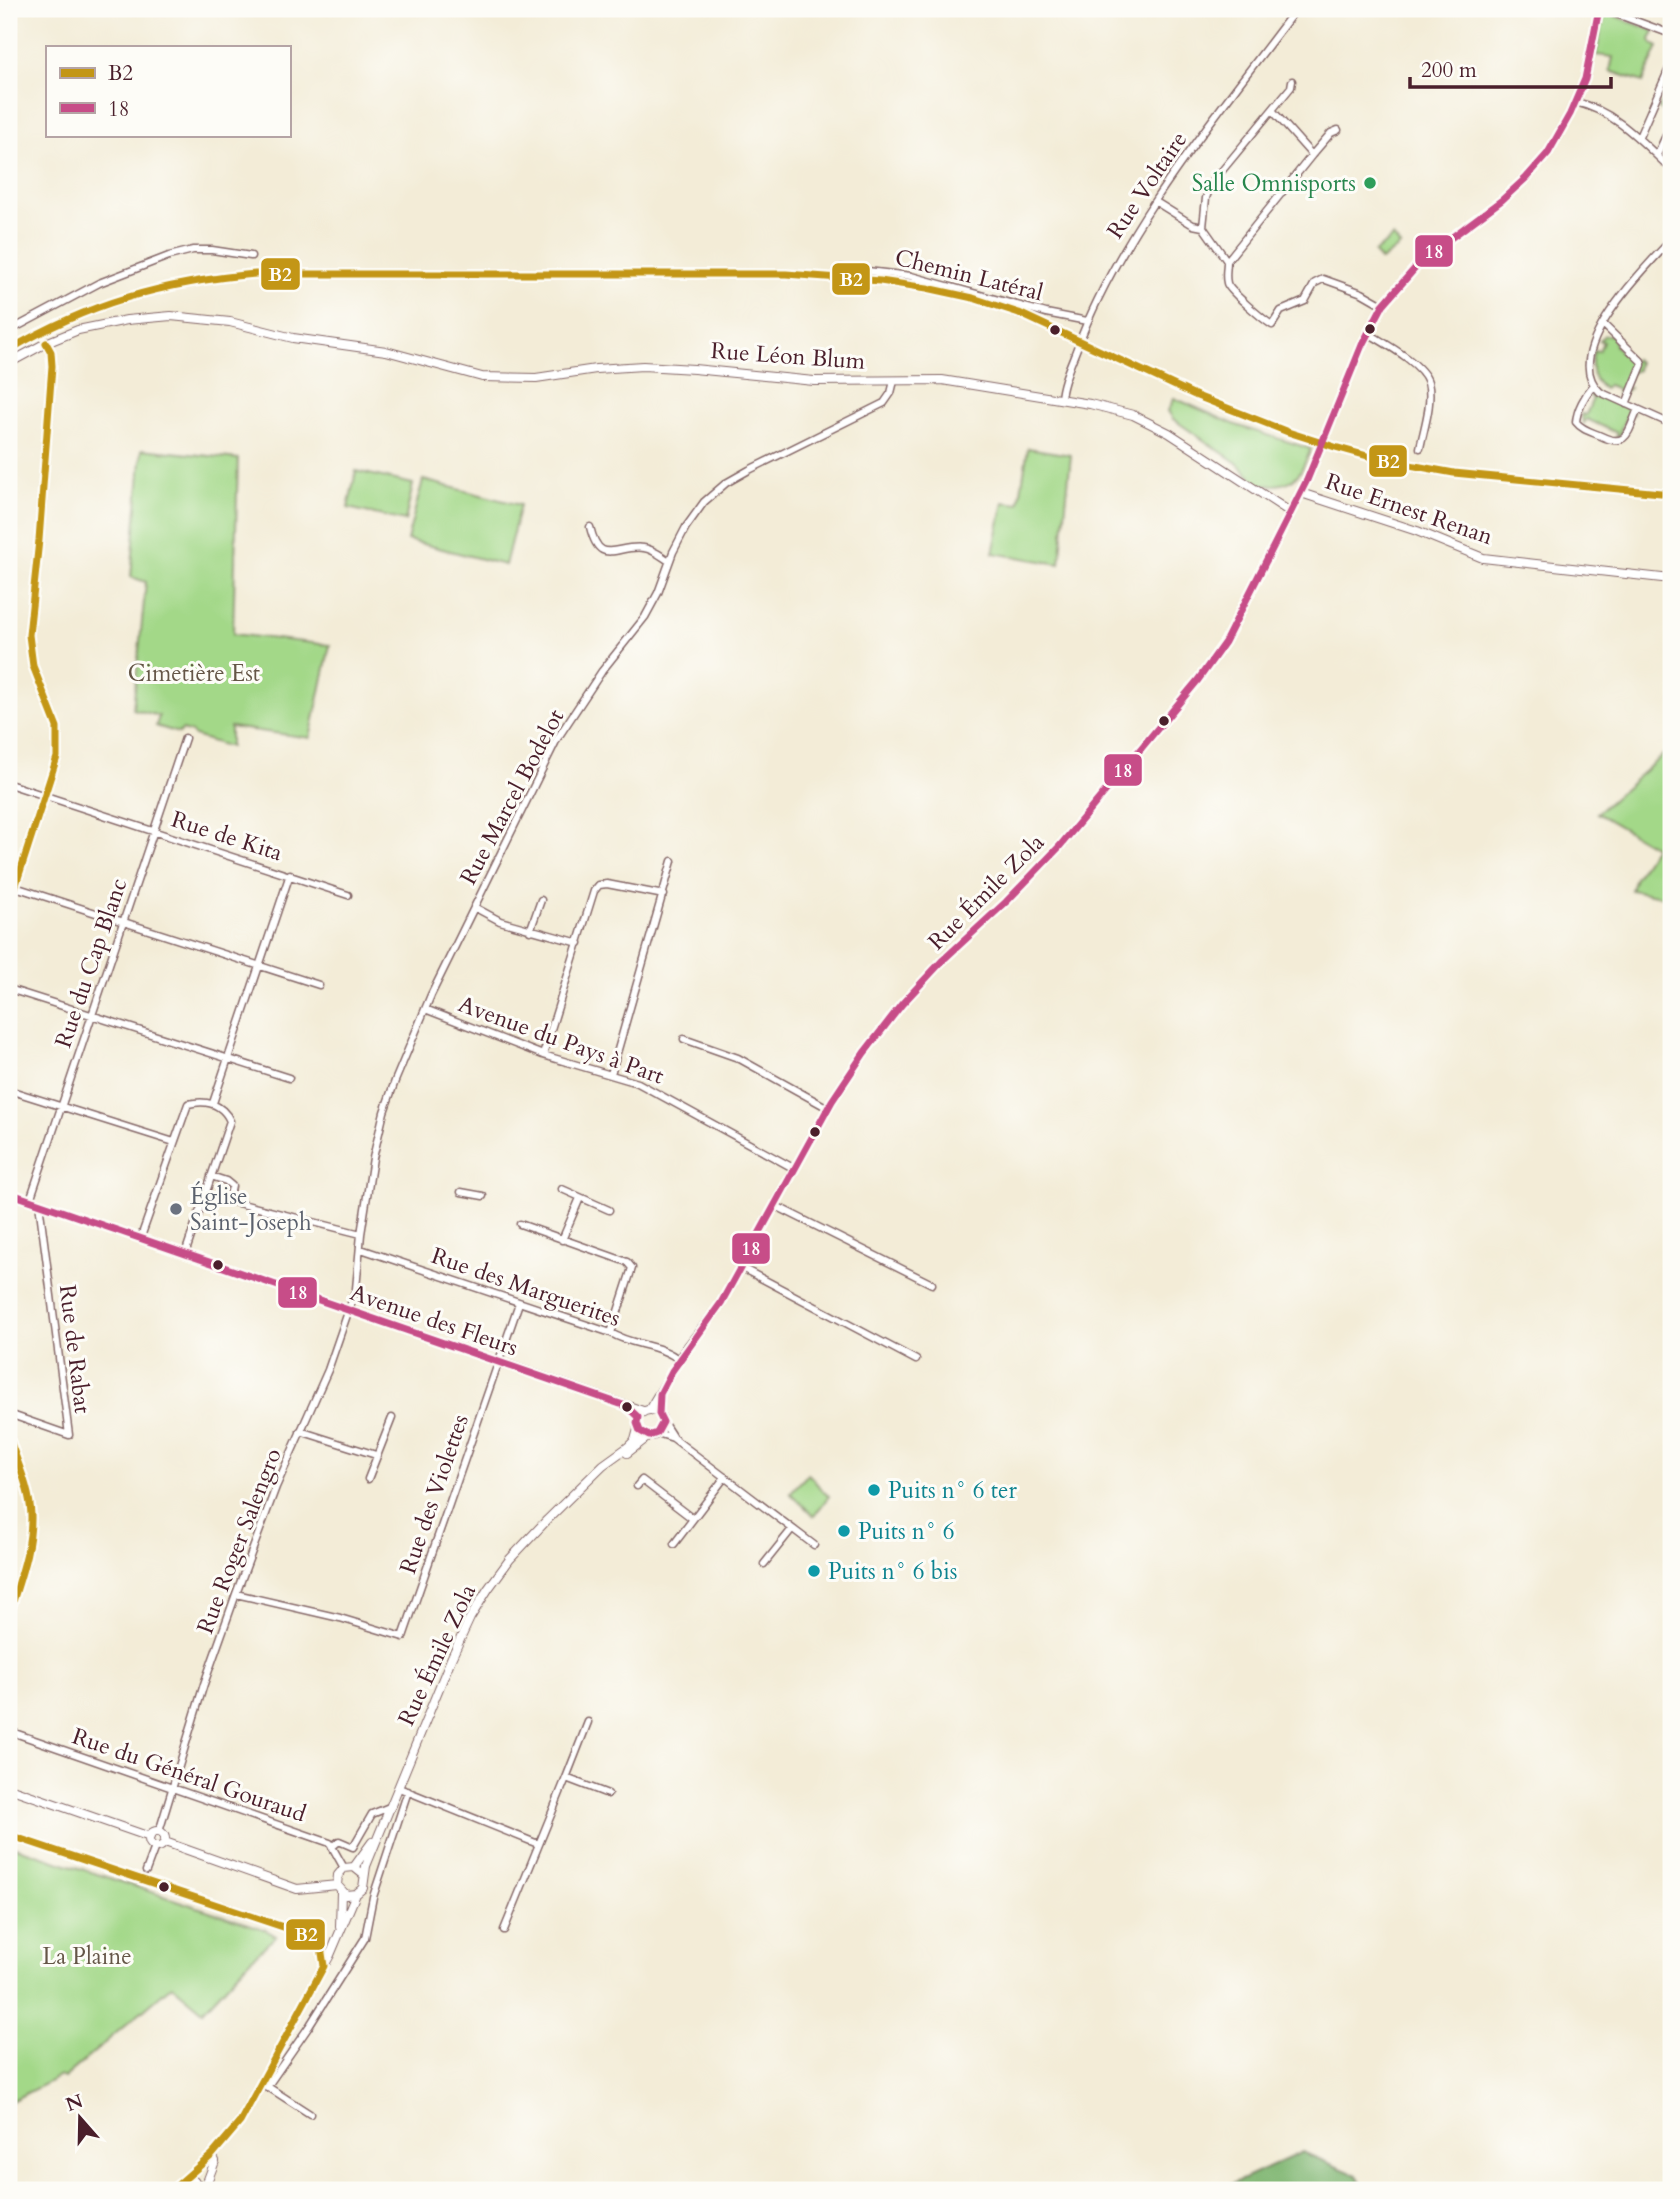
<svg xmlns="http://www.w3.org/2000/svg" width="1680" height="2199" viewBox="0 0 1680 2199" font-family="Cardo,serif">
<style>
.green{fill:#a3d888;stroke:#767c5a;stroke-width:2}
.forest{fill:#82b874;stroke:#666c50;stroke-width:2}
.lines{fill:none;stroke-linecap:round;stroke-linejoin:round}
.minor-casing{stroke:#856767;stroke-width:9}
.tertiary-casing{stroke:#856767;stroke-width:10}
.minor{stroke:#fff;stroke-width:6}
.tertiary{stroke:#fff;stroke-width:8}
.bus-1-casing{stroke:#fdfcf7;stroke-width:12}
.bus-2-casing{stroke:#fdfcf7;stroke-width:12}
.bus-1{stroke:#c39616;stroke-width:7}
.bus-2{stroke:#c74d88;stroke-width:7}
.leisure-dot{fill:#2e9e5b;stroke:#fdfcf7;stroke-width:2.5}
.bus-dot{fill:#4a1f2b;stroke:#fdfcf7;stroke-width:2.5}
.worship-dot{fill:#6b7280;stroke:#fdfcf7;stroke-width:2.5}
.culture-dot{fill:#0f9aa8;stroke:#fdfcf7;stroke-width:2.5}
.labels{text-anchor:middle;dominant-baseline:central;stroke-width:6;stroke-linejoin:round;paint-order:stroke}
.leisure-label{font-size:23px;fill:#27864d;stroke:#fdfcf7;text-anchor:end}
.street-label{font-size:23px;fill:#4a1f2b;stroke:#fdfcf7}
.park-label{font-size:23px;fill:#655647;stroke:#fdfcf7}
.worship-label{font-size:23px;fill:#5b616d;stroke:#fdfcf7;text-anchor:start}
.culture-label{font-size:23px;fill:#0d838f;stroke:#fdfcf7;text-anchor:start}
.line-badge{stroke:#fdfcf7;stroke-width:2.5}
.badge-label{font-size:19px;text-anchor:middle;font-weight:bold;fill:#fff}
</style>
<rect width="100%" height="100%" fill="#fdfcf7"/>
<filter id="ink" filterUnits="userSpaceOnUse"><feTurbulence type="fractalNoise" baseFrequency=".0143" numOctaves="2"/><feDisplacementMap in="SourceGraphic" scale="14" xChannelSelector="R" yChannelSelector="G"/><feConvolveMatrix kernelMatrix="1 2 1 2 8 2 1 2 1" color-interpolation-filters="sRGB"/></filter>
<filter id="wash" filterUnits="userSpaceOnUse"><feTurbulence type="fractalNoise" baseFrequency=".00686" numOctaves="4" result="noise"/><feDisplacementMap in="SourceGraphic" scale="28" xChannelSelector="R" yChannelSelector="G"/><feGaussianBlur stdDeviation="1.57" result="paint"/><feColorMatrix in="noise" values="0 0 0 0 0 0 0 0 0 0 0 0 0 0 0 0 0 1.4 0 .05"/><feComposite in="paint" operator="in"/></filter>
<g filter="url(#wash)">
<rect width="100%" height="100%" fill="#f3ecd7"/>
<path class="green" d="M1605 12 1654 31 1650 40 1652 44 1658 47 1643 82 1610 71 1613 57 1596 55Z
M1671 80V111L1670 113 1659 109Z
M1393 237 1400 246 1381 261 1374 253Z
M1605 335H1611L1614 338 1615 346 1633 362 1635 359 1638 362 1637 370 1630 373 1625 388H1629L1623 395 1617 394 1618 389 1608 385 1604 389C1590 378 1590 367 1594 350L1599 351 1603 342 1599 340Z
M1595 391 1597 395 1632 410 1633 414 1628 412 1620 431 1624 433 1616 437 1617 433 1587 419 1584 423 1581 414 1586 415 1593 398 1589 395Z
M1174 398 1236 425 1311 449C1298 480 1295 486 1259 485L1237 463 1173 419 1168 411Z
M1028 448 1071 455 1060 564 993 553 1004 502 1019 504Z
M142 449 238 459 233 634 330 645 310 738 230 727V747L194 736 192 733 182 730 179 733 156 726 159 716 133 709 146 582 131 577Z
M356 471 413 484 405 521 348 508Z
M423 480 520 505 505 565 407 540Z
M1671 748V898L1631 890 1635 878 1655 847 1597 813Z
M808 1474C817 1481 818 1489 829 1496L814 1516 790 1493Z
M9 1845 264 1929 276 1936 251 1959 203 2011 172 1985 64 2078 60 2076 9 2102Z"/>
<path class="forest" d="M1302 2152 1357 2175 1364 2190H1224L1230 2185Z"/>
</g>
<g filter="url(#ink)">
<g class="lines">
<g class="minor-casing">
<path id="minor" d="M1603 9 1671 34
M1575 102C1614 110 1643 143 1671 169
M1272 110 1312 155
M1639 137 1671 64
M1657 155 1671 125
M1156 202 1193 225 1203 227 1227 261C1227 268 1225 276 1227 283 1228 290 1264 320 1272 325L1281 311 1305 301 1315 283 1323 279 1362 293 1383 305
M1203 227 1206 198 1211 184 1291 87 1292 81
M1671 240C1645 268 1558 353 1600 392L1671 424
M1227 261 1312 155 1331 133 1338 130
M841 268 911 276 1046 313 1087 321
M1603 324 1641 361 1642 365 1626 404
M9 331 99 283 169 256 193 250H212L251 256
M1368 333C1384 343 1422 363 1428 382 1433 402 1424 428 1420 448
M1593 386C1585 395 1577 409 1576 422 1582 430 1592 432 1601 436 1628 449 1628 431 1638 409
M1061 399C1062 382 1071 364 1077 348 1122 227 1219 112 1296 9
M590 527C600 568 616 544 644 548 653 549 661 556 669 561
M9 784 348 895
M9 885 319 985
M474 907 500 921 579 943
M530 931 541 900
M9 989 289 1078
M425 1009 543 1055 638 1083 795 1169
M684 1039 738 1058 828 1108
M543 1055 594 891 599 885 607 884 664 895
M611 1074 672 861
M9 1090 174 1142
M213 1103 290 874
M211 1176 226 1181 232 1186 230 1196 234 1202 361 1234
M562 1189 609 1210
M461 1192 483 1196
M30 1200 185 738
M774 1205 932 1284
M520 1224 627 1262 632 1268 611 1333
M141 1237 188 1104C205 1100 222 1103 230 1121L185 1254
M562 1240 580 1198
M361 1249 611 1333C632 1346 661 1344 679 1360
M740 1267 916 1360
M9 1414 69 1435 39 1203
M663 1422 672 1436
M300 1431 376 1455
M657 1433 673 1438 814 1545
M368 1479 392 1418
M637 1486 642 1480 693 1519
M674 1544 725 1477
M764 1564 792 1529
M236 1594 340 1618 403 1637 519 1303
M9 1731 330 1843 344 1868
M566 1778 588 1722
M399 1788 538 1844
M159 1832 204 1684 236 1594 276 1487 328 1370 356 1289 361 1234 373 1158 384 1112 395 1081 431 995 557 739 602 671 645 617 658 593 673 552 686 527 704 502 726 483 749 470 884 403 891 393 894 381
M332 1847 339 1841 353 1847 372 1814 392 1806
M146 1871 155 1847
M504 1930 566 1778 608 1794
M265 2085 310 2114
M267 2087 310 2025 365 1938 373 1897 408 1791
M172 2190 212 2155"/>
</g>
<g class="tertiary-casing">
<path id="tertiary" d="M9 363 46 343 78 330 127 320 171 316 230 322 293 338 386 351 482 377 536 378 596 369 643 366 694 369 814 381 942 380 1090 404 1133 415 1169 433 1290 512
M1301 493 1417 531 1483 558 1671 579
M9 1193 643 1411
M637 1423a13 13 0 1 1 26 0a13 13 0 1 1-26 0Z
M649 1410 684 1351 721 1303 832 1101 864 1053 902 1004 943 960 1006 902 1059 847 1198 680 1225 642 1307 480 1362 345 1383 305 1424 258 1502 200 1526 178 1548 153 1570 114 1585 79 1599 9
M627 1453 649 1436
M9 1788 150 1837
M149 1839a8 8 0 1 1 16 0a8 8 0 1 1-16 0Z
M165 1842 297 1889 337 1885
M354 1867 372 1842
M364 1875 354 1867 344 1868 338 1875 337 1885 346 1895 356 1894 363 1888 366 1866 451 1659 470 1618 488 1589 510 1559 547 1520 603 1465 628 1447 635 1440 638 1429
M340 1927 341 1892
M185 2179 193 2180 203 2190
M204 2190 215 2161 212 2155 240 2122 330 1955 356 1894"/>
</g>
<use href="#minor" class="minor"/>
<use href="#tertiary" class="tertiary"/>
<g class="bus-1-casing">
<path id="bus-1" d="M9 350C88 303 164 282 255 274H786L880 281 927 288 973 298 1019 313 1197 396 1288 432 1335 447 1382 460 1454 473 1671 494
M9 906 57 757V727L33 666 29 635 39 540 52 366 51 352 46 343
M9 1437C17 1462 30 1488 31 1515 32 1549 18 1583 9 1615
M9 1835 307 1935 321 1947 324 1966 240 2122 212 2155 172 2190"/>
</g>
<g class="bus-2-casing">
<path id="bus-2" d="M9 1193 626 1406 638 1417 637 1423 640 1431 649 1436 657 1433 663 1422 659 1414 660 1394 672 1371 721 1303 832 1101 864 1053 902 1004 943 960 1006 902 1059 847 1198 680 1225 642 1307 480 1362 345 1383 305 1424 258 1502 200 1526 178 1548 153 1570 114 1585 79 1599 9"/>
</g>
<use href="#bus-1" class="bus-1"/>
<use href="#bus-2" class="bus-2"/>
</g>
</g>
<circle class="leisure-dot" cx="1370" cy="183" r="7"/>
<g class="bus-dot">
<circle cx="1370" cy="329" r="6"/>
<circle cx="1055" cy="330" r="6"/>
<circle cx="1164" cy="721" r="6"/>
<circle cx="815" cy="1132" r="6"/>
<circle cx="218" cy="1265" r="6"/>
<circle cx="627" cy="1407" r="6"/>
<circle cx="164" cy="1887" r="6"/>
</g>
<circle class="worship-dot" cx="176" cy="1209" r="7"/>
<g class="culture-dot">
<circle cx="874" cy="1490" r="7"/>
<circle cx="844" cy="1531" r="7"/>
<circle cx="814" cy="1571" r="7"/>
</g>
<g class="labels">
<g class="leisure-label">
<text x="1356" y="183">Salle Omnisports</text>
</g>
<g class="street-label">
<text transform="translate(1147 185) rotate(-56)">Rue Voltaire</text>
<text transform="translate(969 275) rotate(14)">Chemin Latéral</text>
<text transform="translate(788 356) rotate(4)">Rue Léon Blum</text>
<text transform="translate(1409 509) rotate(19)">Rue Ernest Renan</text>
<text transform="translate(512 797) rotate(-62)">Rue Marcel Bodelot</text>
<text transform="translate(227 836) rotate(18)">Rue de Kita</text>
<text transform="translate(986 892) rotate(-45)">Rue Émile Zola</text>
<text transform="translate(91 963) rotate(-71)">Rue du Cap Blanc</text>
<text transform="translate(561 1040) rotate(20)">Avenue du Pays à Part</text>
<text transform="translate(526 1287) rotate(19)">Rue des Marguerites</text>
<text transform="translate(434 1320) rotate(19)">Avenue des Fleurs</text>
<text transform="translate(75 1349) rotate(83)">Rue de Rabat</text>
<text transform="translate(434 1494) rotate(-71)">Rue des Violettes</text>
<text transform="translate(239 1541) rotate(-69)">Rue Roger Salengro</text>
<text transform="translate(437 1655) rotate(-65)">Rue Émile Zola</text>
<text transform="translate(189 1775) rotate(19)">Rue du Général Gouraud</text>
</g>
<g class="park-label">
<text x="194" y="673">Cimetière Est</text>
<text x="87" y="1956">La Plaine</text>
</g>
<g class="worship-label">
<text x="190" y="1196">Église<tspan x="190" dy="26">Saint-Joseph</tspan></text>
</g>
<g class="culture-label">
<text x="888" y="1490">Puits n° 6 ter</text>
<text x="858" y="1531">Puits n° 6</text>
<text x="828" y="1571">Puits n° 6 bis</text>
</g>
</g>
<g class="line-badge">
<rect x="1414" y="234" width="40" height="34" rx="7" fill="#c74d88"/>
<rect x="260" y="257" width="41" height="34" rx="7" fill="#c39616"/>
<rect x="831" y="262" width="40" height="34" rx="7" fill="#c39616"/>
<rect x="1368" y="444" width="40" height="34" rx="7" fill="#c39616"/>
<rect x="1103" y="753" width="40" height="34" rx="7" fill="#c74d88"/>
<rect x="731" y="1232" width="40" height="33" rx="7" fill="#c74d88"/>
<rect x="277" y="1276" width="41" height="33" rx="7" fill="#c74d88"/>
<rect x="285" y="1918" width="41" height="33" rx="7" fill="#c39616"/>
</g>
<g class="badge-label">
<text x="1434" y="258">18</text>
<text x="280" y="281">B2</text>
<text x="851" y="286">B2</text>
<text x="1388" y="468">B2</text>
<text x="1123" y="777">18</text>
<text x="751" y="1255">18</text>
<text x="298" y="1299">18</text>
<text x="306" y="1941">B2</text>
</g>
<rect width="1680" height="2199" fill="none" stroke="#fdfcf7" stroke-width="35"/>
<rect x="46" y="46" width="245" height="91" fill="#fdfcf7" stroke="#b5a4a5" stroke-width="2"/>
<rect x="60" y="68" width="35" height="10" fill="#c39616" stroke="#b5a4a5" stroke-width="2"/>
<text x="108" y="80" font-size="21" fill="#4a1f2b">B2</text>
<rect x="60" y="103" width="35" height="10" fill="#c74d88" stroke="#b5a4a5" stroke-width="2"/>
<text x="108" y="116" font-size="21" fill="#4a1f2b">18</text>
<g transform="translate(80 2118) rotate(340)" stroke="#fdfcf7" stroke-width="5" paint-order="stroke">
<path d="M0-5L12 26L0 18L-12 26Z" fill="#4a1f2b"/>
<text y="-10" font-size="19" font-weight="bold" text-anchor="middle" fill="#4a1f2b">N</text>
</g>
<path d="M1410 77v10h201v-10" fill="none" stroke="#4a1f2b" stroke-width="3.5"/>
<text x="1421" y="77" font-size="21" fill="#4a1f2b" stroke="#fdfcf7" stroke-width="5" paint-order="stroke">200 m</text>
</svg>
